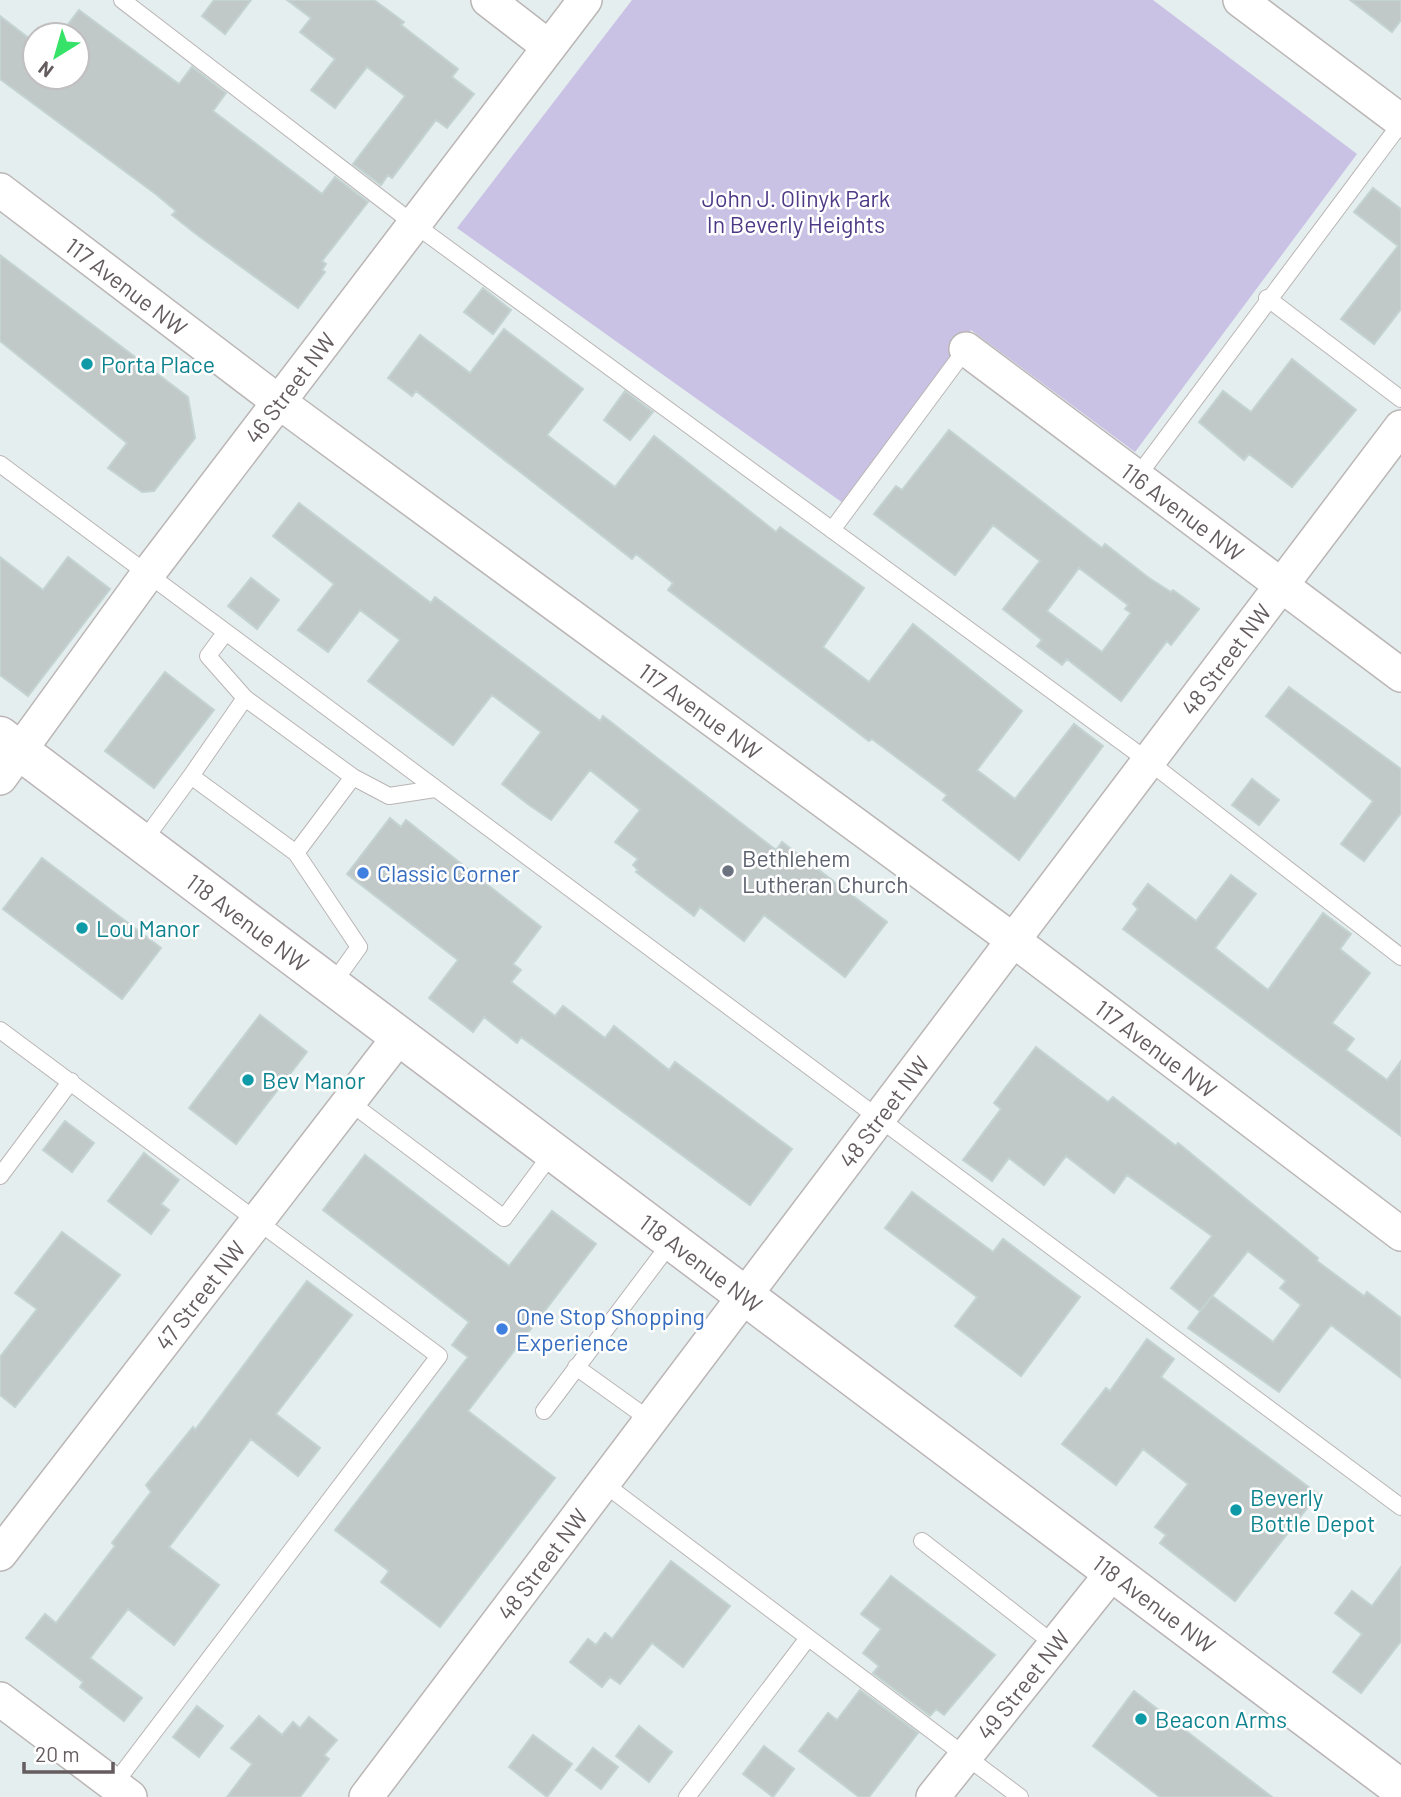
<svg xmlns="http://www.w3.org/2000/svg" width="1401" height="1797" viewBox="0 0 1401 1797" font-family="Barlow,sans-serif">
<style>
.green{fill:#c9c2e5}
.building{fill:#c1c9c8;stroke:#c3d3d1;stroke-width:2;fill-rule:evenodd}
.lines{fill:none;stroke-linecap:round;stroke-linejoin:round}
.service-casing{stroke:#bbb5b5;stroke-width:18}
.minor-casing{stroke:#bbb5b5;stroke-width:36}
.secondary-casing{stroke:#bbb3b5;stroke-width:41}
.service{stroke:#fff;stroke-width:16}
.minor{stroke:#fff;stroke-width:33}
.secondary{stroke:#fff;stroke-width:38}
.culture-dot{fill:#0f9aa8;stroke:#fff;stroke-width:2.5}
.worship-dot{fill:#6b7280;stroke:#fff;stroke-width:2.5}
.shop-dot{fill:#3f7fe0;stroke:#fff;stroke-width:2.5}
.labels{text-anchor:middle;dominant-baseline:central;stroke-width:5;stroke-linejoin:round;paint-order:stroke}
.park-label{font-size:23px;fill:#4d3986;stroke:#fff}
.street-label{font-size:23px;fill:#645c5e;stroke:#fff}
.culture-label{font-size:23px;fill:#0d838f;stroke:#fff;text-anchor:start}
.worship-label{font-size:23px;fill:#5b616d;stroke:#fff;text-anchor:start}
.shop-label{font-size:23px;fill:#366cbe;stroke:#fff;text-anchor:start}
</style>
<rect width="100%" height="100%" fill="#e4eeee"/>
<path class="green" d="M632 0H1153L1357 154 1135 452 971 330 843 503 457 228Z"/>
<path class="building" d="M214 0H251L225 34 202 16Z
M287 0H374L404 22 401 25 458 69 452 77 474 94 447 128 436 120 392 178 388 175 381 185 353 164 405 96 367 67 335 108 311 90 335 59 300 32 311 18Z
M1350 0H1401V20L1392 32Z
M79 10 179 84 192 67 226 93 213 111 322 194 335 177 368 202 322 261 326 264 322 270 325 272 298 308 196 234 172 215 176 211 157 195 0 79V16L35 43V77H77V35H60Z
M1373 188 1401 209V309L1374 344 1341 319 1398 246 1354 212Z
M0 255 188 397 195 438 154 491 142 492 108 468 127 443 0 341Z
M483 288 511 310 493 334 464 312Z
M504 329 583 389 547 435 615 487 654 436 776 532 780 527 864 588 823 647 869 682 913 624 1022 711 977 770 1015 799 1074 724 1103 746 1019 860 943 800 947 795 872 739 869 741 668 590 673 583 636 554 632 559 416 391 412 396 388 378 420 335 470 373Z
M1292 359 1356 410 1292 487 1249 454 1244 460 1199 422 1223 391 1251 412Z
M625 391 653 412 630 440 604 420Z
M949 430 1102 548 1105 544 1149 578 1171 592 1173 590 1199 609 1171 645 1167 641 1121 701 1067 659 1062 665 1037 646 1042 640 1003 609 1040 561 993 525 955 575 874 514 896 486 902 490ZM1079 568 1128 605 1125 609 1131 613 1102 652 1047 611Z
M299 503 431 603 435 597 600 721 603 716 776 850 782 842 887 922 845 977 764 915 744 941 700 907 694 916 636 872 638 870 633 865 638 859 615 842 640 810 590 770 551 820 529 805 502 784 541 732 492 695 453 745 368 681 400 640 360 610 328 652 298 630 334 584 273 536Z
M0 557 43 590 68 557 110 589 28 696 0 675Z
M251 578 279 600 257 629 228 606Z
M165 672 214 710 154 788 105 751Z
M1289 687 1401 769V813L1364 861 1341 844 1373 801 1266 716Z
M1252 779 1279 800 1259 825 1232 805Z
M390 818 401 827 406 820 541 927 513 964 521 970 511 982 555 1016 563 1006 605 1038 614 1026 669 1070 675 1062 792 1149 750 1205 521 1037 517 1043 484 1017 473 1032 429 998 458 960 347 874Z
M42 858 161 948 122 999 3 909Z
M1231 875 1256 894 1215 948 1268 990 1323 913 1351 934 1340 949 1370 973 1332 1023 1354 1039 1346 1050 1387 1080 1401 1061V1136L1123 929 1138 909 1133 904 1148 884 1196 921Z
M260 1015 307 1052 236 1144 189 1108Z
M1036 1047 1108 1102 1113 1097 1176 1146 1178 1143 1318 1258 1317 1261 1364 1296 1367 1292 1401 1318V1378L1331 1325 1279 1392 1188 1328 1212 1296 1273 1342 1301 1305 1280 1288 1286 1281 1248 1251 1200 1311 1171 1288 1212 1236 1127 1175 1114 1193 1066 1156 1044 1185 1009 1158 992 1181 963 1160 1001 1109 994 1103Z
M65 1121 94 1143 72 1172 43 1150Z
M144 1153 179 1180 161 1204 169 1210 151 1234 108 1201Z
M365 1155 509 1266 552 1211 596 1244 468 1411 555 1478 440 1627 381 1582 389 1571 335 1530 468 1357 452 1345 469 1322 323 1210Z
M912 1192 993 1252 1003 1239 1080 1297 1021 1376 955 1326 977 1297 885 1228Z
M62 1232 120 1275 15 1407 0 1395V1357L37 1309 15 1293Z
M307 1281 352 1315 276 1414 320 1448 298 1476 251 1439 169 1547 219 1585 174 1645 128 1609 90 1658 142 1698 124 1721 80 1687 83 1682 26 1638 45 1614 56 1623 115 1546 112 1543 151 1492 146 1485 193 1427 195 1430Z
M1147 1339 1174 1359 1161 1377 1318 1494 1235 1601 1160 1543 1166 1535 1155 1527 1188 1484 1143 1449 1116 1485 1062 1444 1106 1388 1110 1391Z
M671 1561 730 1606 683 1667 652 1643 620 1684 610 1677 602 1687 570 1662 588 1639 596 1645 605 1633 612 1639Z
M1401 1567V1641L1361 1693 1333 1672 1362 1634 1335 1613 1352 1591 1372 1606Z
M891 1576 995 1655 944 1715 936 1709 930 1716 873 1673 879 1666 863 1653 881 1629 861 1614Z
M860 1690 918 1733 869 1797H859L799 1751 828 1713 837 1720Z
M1134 1691 1272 1797H1160L1093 1746Z
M197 1706 223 1726 199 1757 173 1737Z
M259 1716 282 1735 293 1722 300 1728 309 1717 337 1740 324 1755 329 1759 300 1797H227L252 1764 231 1748Z
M639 1726 672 1752 649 1782 616 1756Z
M533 1735 572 1764 547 1797 509 1767Z
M764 1746 794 1769 773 1797 743 1774Z
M593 1748 618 1767 601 1789 576 1770Z"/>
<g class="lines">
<g class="service-casing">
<path id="service" d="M122 0 414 224 1148 761 1401 957
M1267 298 1401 399
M0 464 1401 1507
M1137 477 1401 123
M832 530 966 349
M225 633 208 656 245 698 353 777 296 853 191 776 245 698
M353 777 389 796 435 789
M142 843 191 776
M296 853 359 947 331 986
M0 1030 439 1356 112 1787
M348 1101 504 1218 553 1152
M0 1176 71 1081
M576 1367 650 1420
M544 1411 672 1241
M603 1483 1020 1797
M922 1541 1054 1644
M687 1797 808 1638"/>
</g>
<g class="minor-casing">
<g id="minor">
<path d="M488 0 549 47"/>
<path d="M1240 0 1401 121"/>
<path id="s1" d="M0 190 279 402 1013 940 1401 1234"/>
<path id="s2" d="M966 349 1401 675"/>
<path id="s3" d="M0 778 147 575 585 0"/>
<path id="s4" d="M0 1554 399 1037"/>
<path d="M0 1699 130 1797"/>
<path id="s5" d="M366 1797 1401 427"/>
<path id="s6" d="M933 1797 1112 1573"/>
</g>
</g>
<g class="secondary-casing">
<g id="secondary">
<path id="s7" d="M0 736 1401 1789"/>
</g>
</g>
<use href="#service" class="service"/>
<use href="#minor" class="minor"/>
<use href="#secondary" class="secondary"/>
</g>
<g class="culture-dot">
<circle cx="87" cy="364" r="7"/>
<circle cx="82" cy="928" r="7"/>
<circle cx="248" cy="1080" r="7"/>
<circle cx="1236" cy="1510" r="7"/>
<circle cx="1141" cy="1719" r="7"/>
</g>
<circle class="worship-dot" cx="728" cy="871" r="7"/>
<g class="shop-dot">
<circle cx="363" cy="873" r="7"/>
<circle cx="502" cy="1329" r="7"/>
</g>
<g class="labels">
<g class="park-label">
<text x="796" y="198">John J. Olinyk Park<tspan x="796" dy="26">In Beverly Heights</tspan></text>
</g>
<g class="street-label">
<text stroke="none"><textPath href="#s1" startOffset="159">117 Avenue NW</textPath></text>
<text stroke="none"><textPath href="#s3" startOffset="486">46 Street NW</textPath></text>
<text stroke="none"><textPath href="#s2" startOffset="271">116 Avenue NW</textPath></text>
<text stroke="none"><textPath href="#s5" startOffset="1426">48 Street NW</textPath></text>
<text stroke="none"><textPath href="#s1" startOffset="873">117 Avenue NW</textPath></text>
<text stroke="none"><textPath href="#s7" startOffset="310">118 Avenue NW</textPath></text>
<text stroke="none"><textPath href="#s1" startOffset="1440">117 Avenue NW</textPath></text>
<text stroke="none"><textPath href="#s5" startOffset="859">48 Street NW</textPath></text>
<text stroke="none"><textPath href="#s7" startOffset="877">118 Avenue NW</textPath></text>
<text stroke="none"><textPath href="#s4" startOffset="327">47 Street NW</textPath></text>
<text stroke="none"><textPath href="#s5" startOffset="292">48 Street NW</textPath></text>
<text stroke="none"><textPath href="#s7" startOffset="1444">118 Avenue NW</textPath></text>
<text stroke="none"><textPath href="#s6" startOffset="144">49 Street NW</textPath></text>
</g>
<g class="culture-label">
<text x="101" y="364">Porta Place</text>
<text x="96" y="928">Lou Manor</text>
<text x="262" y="1080">Bev Manor</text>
<text x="1250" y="1497">Beverly<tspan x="1250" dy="26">Bottle Depot</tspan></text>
<text x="1155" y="1719">Beacon Arms</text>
</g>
<g class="worship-label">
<text x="742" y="858">Bethlehem<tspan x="742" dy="26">Lutheran Church</tspan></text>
</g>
<g class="shop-label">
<text x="377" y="873">Classic Corner</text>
<text x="516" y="1316">One Stop Shopping<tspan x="516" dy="26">Experience</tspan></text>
</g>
</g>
<g transform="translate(56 56) rotate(217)"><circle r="33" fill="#ffffff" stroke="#c1bebf" stroke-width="2"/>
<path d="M0-5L12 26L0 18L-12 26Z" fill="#36e267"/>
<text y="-10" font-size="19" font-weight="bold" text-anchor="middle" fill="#645c5e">N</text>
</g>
<path d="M24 1762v10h89v-10" fill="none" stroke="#645c5e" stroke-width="3.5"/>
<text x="35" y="1762" font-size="21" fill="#645c5e" stroke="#ffffff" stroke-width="5" paint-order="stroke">20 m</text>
</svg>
